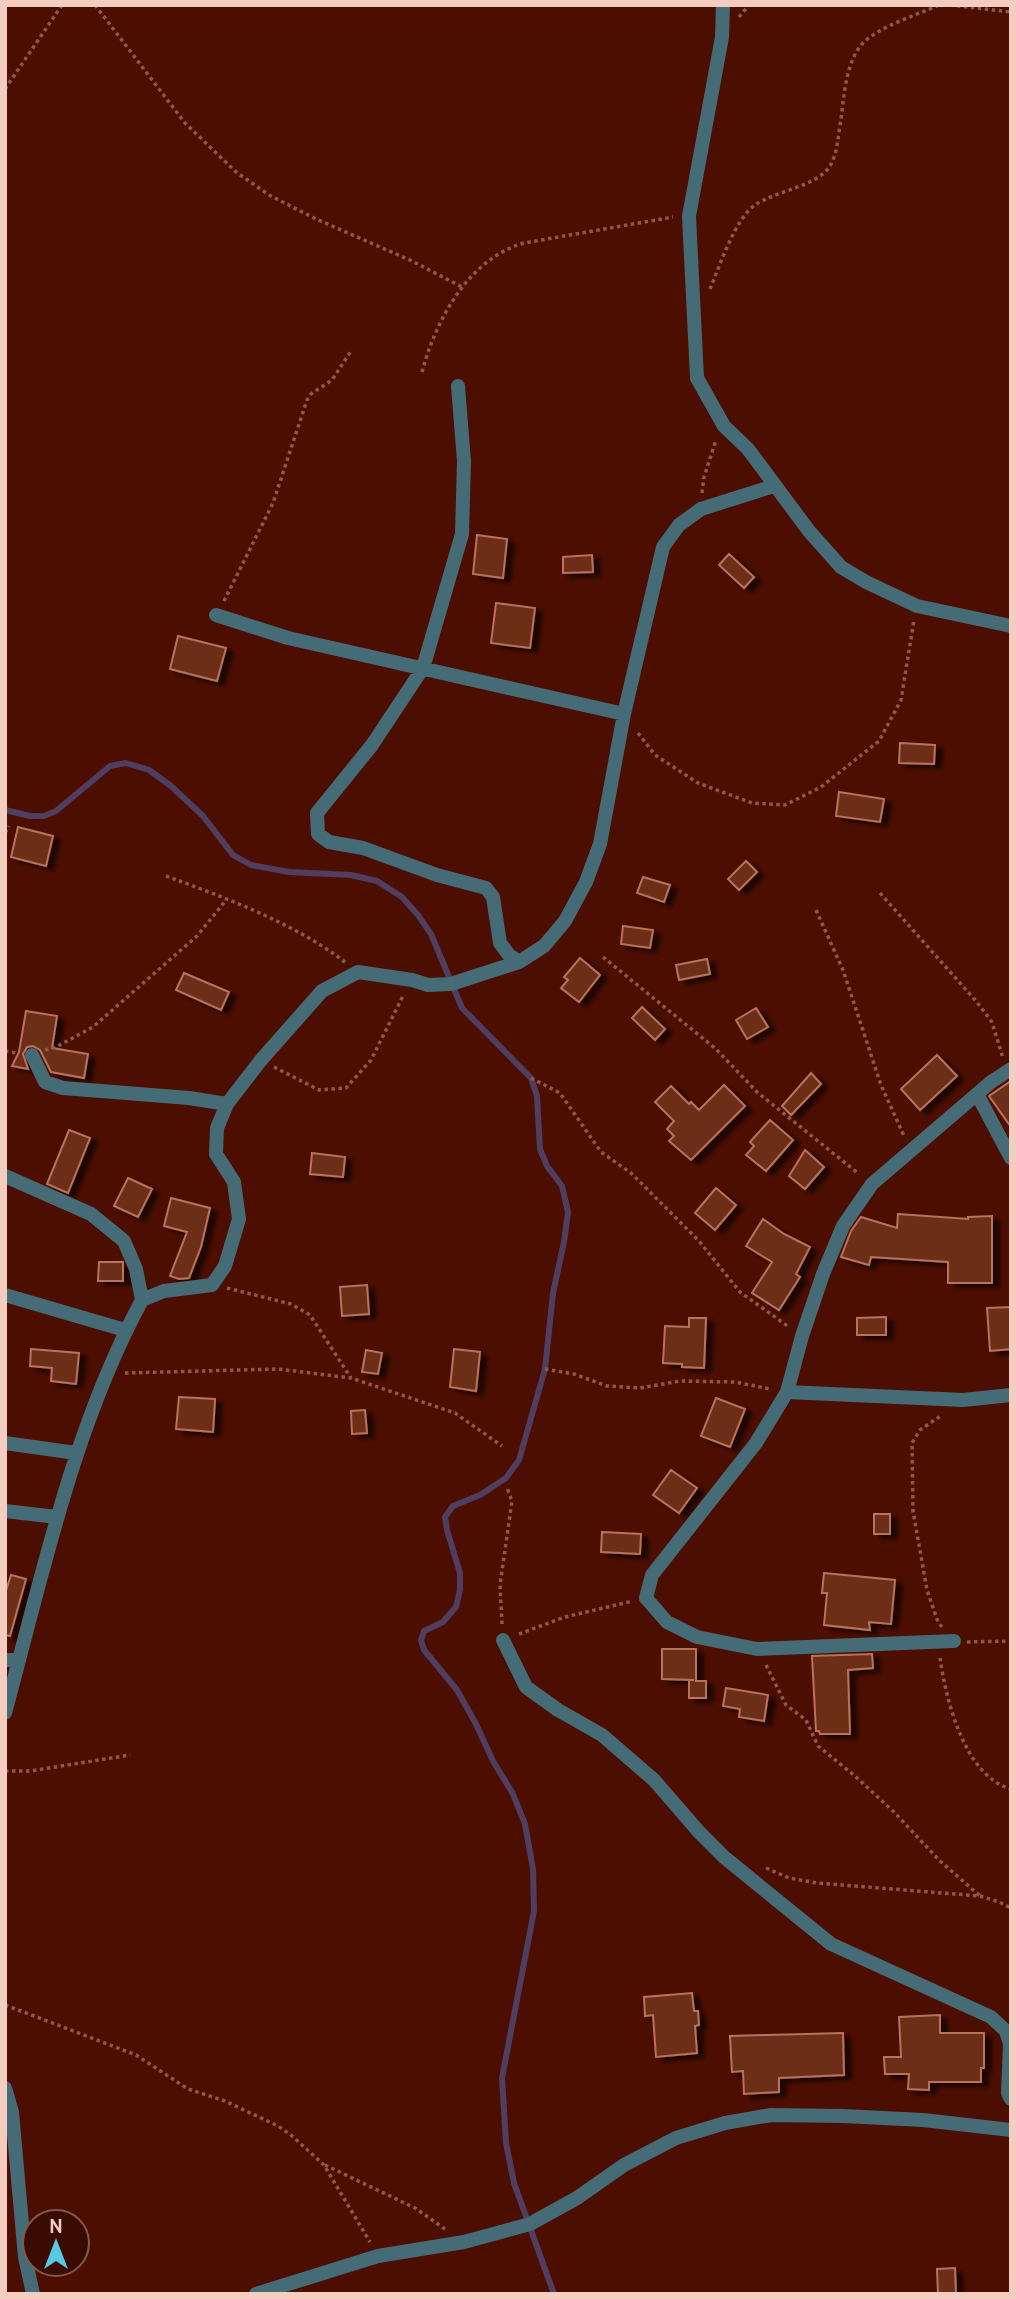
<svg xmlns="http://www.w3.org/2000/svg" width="1016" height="2299" viewBox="0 0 1016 2299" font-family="Cabin,sans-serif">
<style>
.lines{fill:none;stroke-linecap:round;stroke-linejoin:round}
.stream{stroke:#503e61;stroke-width:6}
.building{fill:#6c2d19;stroke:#b9725c;stroke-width:2;filter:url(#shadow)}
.path{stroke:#8d584b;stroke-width:3.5;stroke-dasharray:3.5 3.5;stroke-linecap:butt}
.minor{stroke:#456b76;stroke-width:14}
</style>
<defs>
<filter id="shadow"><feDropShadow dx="7" dy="4" stdDeviation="2" flood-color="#0009"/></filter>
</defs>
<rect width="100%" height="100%" fill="#4c0e00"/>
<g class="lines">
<path class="stream" d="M5 810 30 816H44L56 811 110 766 126 763 149 770 171 786 203 816 233 855 251 865 289 872 351 875 377 881 402 897 418 915 431 934 462 1008 531 1078 537 1096 540 1149 547 1166 562 1186 568 1212 564 1242 553 1293 545 1369 519 1460 506 1478 480 1495 453 1506 445 1517 447 1530 460 1573V1590L456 1607 443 1622 424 1631 421 1640 424 1650 457 1690 476 1724 493 1761 513 1794 525 1824 533 1869 534 1911 502 2078 506 2143 514 2183 554 2294"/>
</g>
<path class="building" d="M477 535 507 539 503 578 473 574Z
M729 554 754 577 744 588 719 565Z
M592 555 593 572 563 573V557Z
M496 603 535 608 530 648 491 643Z
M178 636 226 648 217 681 170 669Z
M900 743 935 745 934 764 899 763Z
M839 792 884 799 880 822 836 816Z
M18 827 53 836 46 866 11 857Z
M746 861 757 872 739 890 728 879Z
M643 877 670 885 664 902 637 893Z
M623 926 653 930 650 948 621 944Z
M580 958 600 975 579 1002 561 988 568 980 564 977Z
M707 959 710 974 679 980 676 965Z
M184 973 229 992 221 1010 176 990Z
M642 1007 665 1029 655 1040 632 1018Z
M756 1008 768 1027 747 1039 736 1020Z
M26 1011 57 1016 52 1048 88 1054 84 1078 51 1072 40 1050 33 1046 27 1047 23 1054 28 1069 12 1066 19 1052Z
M937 1055 957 1076 920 1110 901 1089Z
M811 1073 821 1084 791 1115 782 1106Z
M1011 1081V1127L989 1096Z
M724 1085 745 1106 691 1160 669 1141 674 1136 667 1129 674 1121 655 1102 671 1086 689 1104 691 1102 699 1110Z
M770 1120 793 1140 766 1171 746 1155 754 1146 750 1142Z
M69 1130 90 1138 68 1193 47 1184Z
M805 1150 824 1167 805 1189 789 1176Z
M312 1153 345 1157 343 1177 310 1174Z
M128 1178 152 1189 138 1217 114 1206Z
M716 1188 736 1205 715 1230 695 1213Z
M171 1198 210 1208 201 1247 189 1278 179 1279 170 1276 187 1232 164 1226Z
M898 1214 968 1219V1217L992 1216V1283H948V1262L871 1257 869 1265 841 1257 851 1231 861 1217 897 1228Z
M763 1219 784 1234 810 1247 796 1274 800 1277 779 1310 752 1293 772 1262 746 1246Z
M99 1262H123V1281H98Z
M367 1285 369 1314 342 1316 340 1287Z
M1011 1307V1349L990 1351 987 1308Z
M886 1317V1335H857V1318Z
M689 1318H706L704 1368 682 1367V1364L663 1363 665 1326 689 1327Z
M31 1349 79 1353 76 1384 51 1381 52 1368 30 1366Z
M454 1349 480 1352 476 1391 450 1387Z
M366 1350 382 1353 378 1374 362 1372Z
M179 1397 215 1399 213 1432 176 1429Z
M716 1398 745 1409 730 1447 701 1436Z
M365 1410 367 1433 352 1434 351 1411Z
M671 1470 697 1488 679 1513 653 1495Z
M874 1514H890V1534H874Z
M602 1532 641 1534 640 1554 601 1552Z
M824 1573 895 1580 891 1624 869 1622 870 1630 824 1625 827 1593H822Z
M11 1575 26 1579 10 1636 5 1635V1594Z
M662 1649H696V1681H706V1698H689V1680H694L662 1679Z
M872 1654 873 1668 848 1670 850 1734H820L819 1731H816L812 1656Z
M726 1688 768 1695 764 1721 739 1717 740 1709 723 1706Z
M692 1993 694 2011H698L699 2025 695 2026 697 2053 656 2057 653 2015 645 2016 644 1997Z
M940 2015V2033H984V2068H981V2082H929V2090L908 2089 909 2074H885L884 2057H901L899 2017Z
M843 2033 844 2075 779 2078V2092L744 2094 743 2071 732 2072 730 2036Z
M955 2268 956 2294H938L937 2269Z"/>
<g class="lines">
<path class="path" d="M95 5 185 123 236 172 269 195 316 219 410 260 462 287
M950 5 1011 12
M739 17 749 5
M5 89 62 5
M710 289C720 265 735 219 755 205 775 191 818 186 830 166 838 153 838 134 841 119 844 96 846 61 863 43 880 26 917 15 939 5
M422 372C436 320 468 259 524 243L673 217
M702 493 704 477 716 440
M224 601 273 503 307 400 311 394 332 380 351 351
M638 733 655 755 698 783 752 803 785 805 821 787 879 741 901 700 914 620
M5 833 9 826
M166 876C226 898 294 923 345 962
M880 893 976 1001 992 1022 1003 1058
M816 910 843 970 881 1085 904 1136
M603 957 716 1049 757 1092 859 1174
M45 1050 56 1047 93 1027 197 936 227 899
M5 1051 17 1053
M274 1067 319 1090 346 1088 371 1060 404 994
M531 1078 560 1093 601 1152 631 1173 699 1241 740 1292 789 1327
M227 1288 291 1304 310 1315 351 1378
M545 1369 574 1374 607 1386 640 1388 680 1381 735 1382 770 1389
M125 1373 278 1369 351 1378 455 1413 502 1446
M502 1624 500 1585 512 1501 507 1488
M942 1627 938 1622 927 1590 913 1511 912 1443 920 1430 942 1415
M519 1634 565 1617 633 1601
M967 1642 1011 1641
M940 1658C946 1699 964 1776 1011 1789
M766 1665 786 1705 806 1720 818 1746 855 1776 894 1812 939 1860 980 1896
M5 1771H30L130 1755
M766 1868 789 1878 817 1883 980 1896 999 1902 1011 1908
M5 2005 136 2055 188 2089 225 2101 278 2126 291 2135 324 2165 370 2242
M325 2165 415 2208 445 2229"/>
<path class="minor" d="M723 5 722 37 689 216 697 378 724 426 748 449 809 531 841 567 866 582 917 606 1011 626
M458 386 464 461 462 534 423 668 372 745 317 813 318 834 329 842 363 848 437 875 486 888 493 897 500 943 509 955 519 962
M216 615 288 638 624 714
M32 1055 45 1082 63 1088 189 1098 227 1104
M977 1094 1011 1158
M5 1176 91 1214 124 1241 136 1269 142 1300
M5 1295 125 1330
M787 1392 963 1400 1011 1395
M5 1443 76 1453
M5 1511 57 1517
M503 1640 526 1687 558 1710 602 1735 654 1780 699 1832 724 1857 831 1944 991 2017 1006 2031 1010 2044 1008 2093 1011 2099
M954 1641 757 1649 697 1637 667 1622 646 1598 652 1575 756 1443 787 1392 802 1336 823 1274 843 1226 872 1184 991 1082 1011 1069
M5 1660H19
M5 1713C43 1573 73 1428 142 1300L164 1291 212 1285 225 1266 239 1219 234 1182 216 1154 217 1128 227 1104 261 1060 322 991 358 972 412 980 428 985 451 984 519 962 544 946 565 921 586 882 600 844 624 714 663 547 679 525 701 509 774 486
M5 2088 12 2112 25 2257 33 2294
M256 2294 378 2256 464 2242 530 2224 577 2198 624 2165 676 2138 725 2123 771 2115 843 2116 923 2120 1011 2130"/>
</g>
<rect width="1016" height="2299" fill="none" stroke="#f4cdc0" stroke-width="14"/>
<g transform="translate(56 2243)"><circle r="33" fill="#3a0b00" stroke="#84594d" stroke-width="2"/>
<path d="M0-5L12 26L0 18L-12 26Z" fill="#59c8e5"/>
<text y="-10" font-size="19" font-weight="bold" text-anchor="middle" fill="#f4cdc0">N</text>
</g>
</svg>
